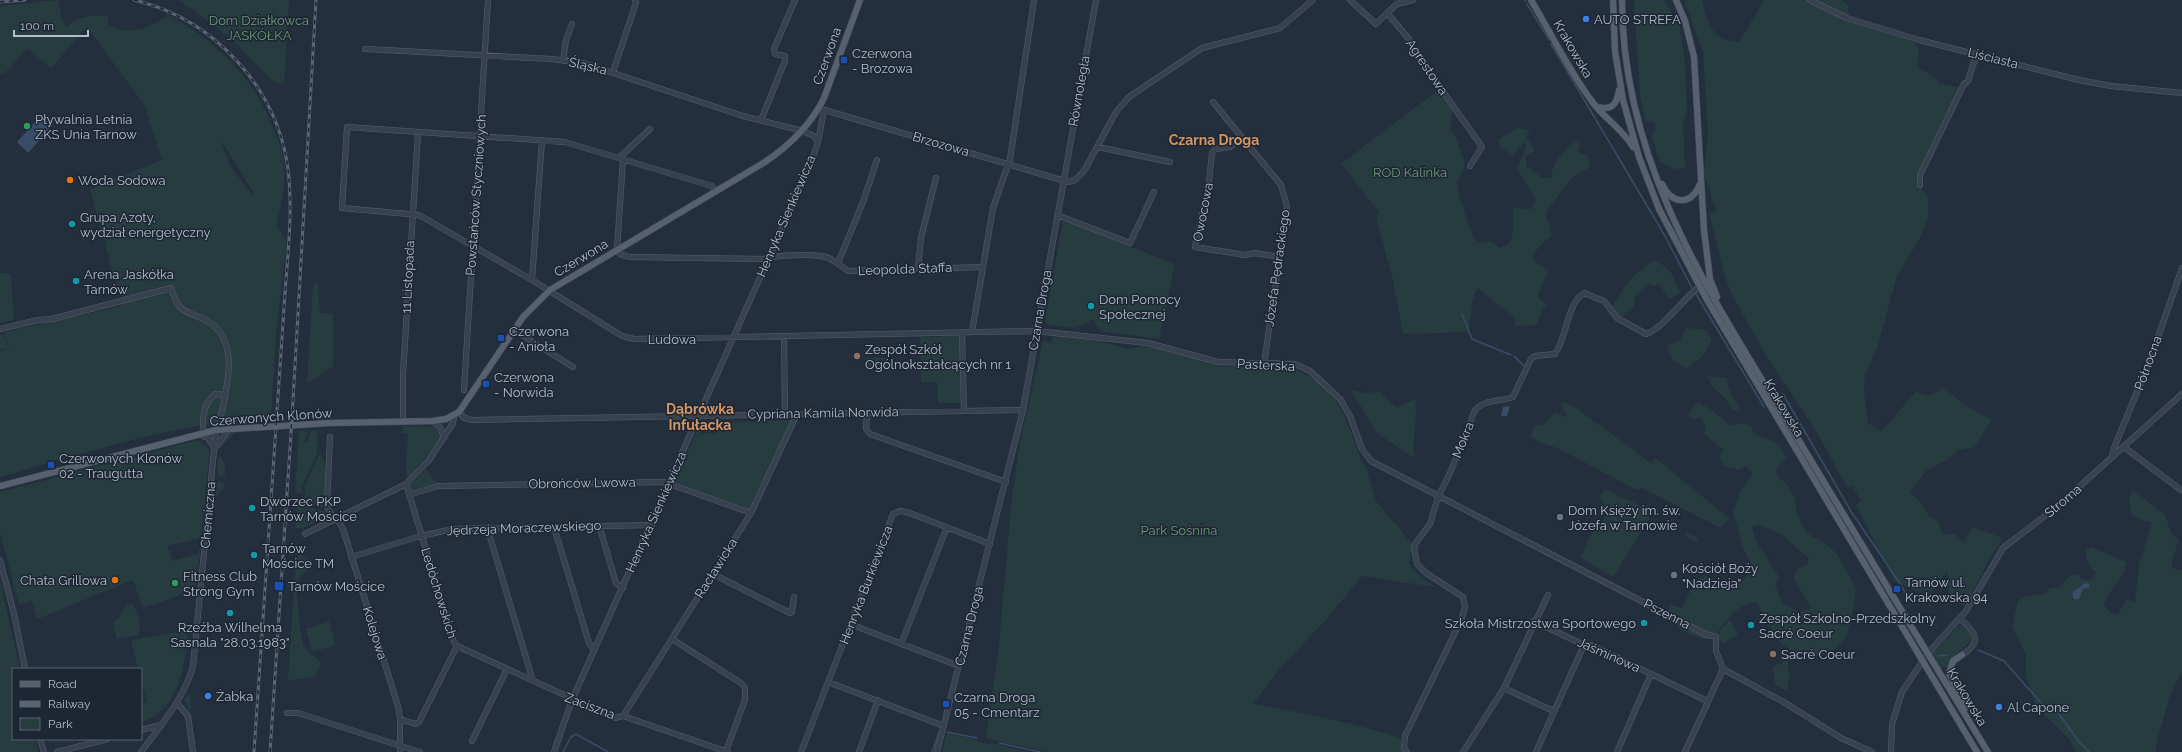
<svg xmlns="http://www.w3.org/2000/svg" width="2182" height="752" viewBox="0 0 2182 752" font-family="Raleway,sans-serif">
<style>
.green{fill:#263c3f;fill-rule:evenodd}
.water{fill:#394c67}
.lines{fill:none;stroke-linecap:round;stroke-linejoin:round}
.stream{stroke:#394c67;stroke-width:1.5}
.minor-casing{stroke:#565f6c;stroke-width:6}
.major-casing{stroke:#414a57;stroke-width:7}
.minor{stroke:#38414e;stroke-width:5}
.major{stroke:#56606e;stroke-width:6}
.rail-casing{stroke:#5a6575;stroke-width:3}
.rail{stroke:#1d2633;stroke-width:1.5;stroke-dasharray:4.5;stroke-linecap:butt}
.shop-dot{fill:#3f7fe0;stroke:#1d2633;stroke-width:1.5}
.transit-dot{fill:#1a4fb4;stroke:#1d2633;stroke-width:1.5}
.leisure-dot{fill:#2e9e5b;stroke:#1d2633;stroke-width:1.5}
.food-dot{fill:#e8710a;stroke:#1d2633;stroke-width:1.5}
.culture-dot{fill:#0f9aa8;stroke:#1d2633;stroke-width:1.5}
.education-dot{fill:#8d6e63;stroke:#1d2633;stroke-width:1.5}
.worship-dot{fill:#6b7280;stroke:#1d2633;stroke-width:1.5}
.labels{text-anchor:middle;dominant-baseline:central;stroke-width:3;stroke-linejoin:round;paint-order:stroke}
.poi-label{font-size:13px;fill:#b4bcc9;stroke:#1d2633;text-anchor:start}
.park-label{font-size:13px;fill:#6b9a76;stroke:#1d2633}
.street-label{font-size:13px;fill:#b4bcc9;stroke:#1d2633}
.neighbourhood-label{font-size:14px;font-weight:bold;fill:#d59563;stroke:#1d2633}
</style>
<rect width="100%" height="100%" fill="#242f3e"/>
<path class="green" d="M58 0 62 19 66 28C76 16 93 15 108 16L109 25C130 37 150 27 169 15 217 42 257 80 275 133 278 140 282 148 283 156 287 179 282 203 276 225L287 241 276 332 271 420C188 419 106 448 29 468V469L0 477V352L9 348 4 332 122 306 120 304 124 301 119 295 115 281 118 280 114 279 108 255 110 254 107 253 106 242 103 239 90 189 162 160 146 111 148 110 87 27 51 68 27 49 4 74 0 73V6ZM221 140 253 192V196L230 166Z
M179 0H289L284 84 275 83 229 37Z
M1634 0H1664L1680 28 1685 62 1687 111 1683 124 1685 168 1675 169 1660 162 1652 137 1656 126 1653 121 1646 122 1640 96Z
M1684 0H1702C1708 24 1711 40 1739 42L1764 0H1841L1848 5V19L1916 43 1919 52 1917 67 1935 77 1940 84 1960 87 1929 156 1918 174V185L1928 196V219L1919 240 1897 276 1877 348 1865 374 1864 391 1868 423 1881 432 1916 391 1925 396 1935 393 1943 387 1964 405 1992 420 1974 447 1957 451 1950 458 1927 470 1910 493 1918 500 1929 516 1937 520 1943 534H1954L1964 542 1972 527 2003 538 1990 558 1965 607 1952 596 1949 598 1947 570 1930 595 1914 590 1894 580 1856 505 1861 501 1852 486 1848 488 1847 487 1812 424 1770 362 1733 297 1725 277 1709 213 1717 212 1704 174 1708 132 1703 52Z
M1437 91 1453 110 1450 129 1455 135 1465 165 1457 182 1460 199 1473 238 1481 243 1490 241 1500 248 1510 243 1513 232V208L1532 209 1536 200 1517 168 1526 147 1524 142 1512 156 1499 145V139L1517 128 1530 130 1526 137 1535 150 1526 156V166L1542 178H1551C1552 162 1565 149 1578 140L1581 144 1577 150 1581 154H1587L1590 167 1573 177 1548 209 1546 214 1552 236 1543 242 1532 256 1536 262 1548 271 1537 297 1548 305 1542 310 1537 325 1515 326V318L1479 289 1476 290 1472 304 1469 332 1403 334 1393 280 1376 218 1379 212 1341 164Z
M1063 220 1175 264 1159 339 1100 331 1093 319 1076 328 1048 325 1045 321Z
M1654 261C1670 266 1675 278 1680 293L1669 299 1659 284 1653 286 1648 283 1635 296 1634 307 1620 318 1611 307C1623 289 1634 271 1654 261Z
M0 273 11 274 14 320 0 323Z
M318 283 320 314 333 313V366L307 384 313 285Z
M1687 328 1706 330 1712 340 1702 357 1686 369 1672 360 1667 345 1679 341Z
M0 334 4 335 8 348 0 350Z
M959 336 961 403H938L937 382H921L920 337Z
M1053 336 1098 341 1129 349 1143 346 1160 349 1218 366 1290 368C1337 382 1348 422 1362 463L1365 465 1376 501 1413 545 1409 563 1413 570 1435 587 1362 576 1324 622 1282 666 1253 704C1304 713 1354 723 1404 739L1407 752H1047L989 739 986 737 999 645 1012 495 1021 438 1043 341 1051 343Z
M867 358H887V368H867Z
M1707 376 1726 378 1732 396 1738 404 1739 411 1732 409 1724 397 1713 387Z
M1351 390 1365 393 1380 392 1397 408 1415 399C1418 419 1412 438 1414 458L1377 433Z
M1562 402 1568 403 1576 408 1651 463 1655 458 1729 518 1721 528 1642 488 1637 490 1559 449 1537 441 1531 436 1534 426 1543 425 1555 412 1564 417 1567 415 1561 406Z
M1698 402 1710 409 1731 426 1742 423 1750 426 1756 435C1773 440 1781 442 1786 459L1776 469 1777 476C1802 495 1791 504 1803 527 1809 539 1823 539 1832 549 1843 560 1848 576 1856 588 1852 616 1851 653 1817 656 1808 657 1795 653 1787 648 1775 641 1765 614 1756 602 1738 603 1722 624 1715 638 1698 643 1678 628 1665 618L1670 605 1682 608 1694 583 1699 578H1703L1705 575 1724 585H1731L1743 581 1751 571V563L1743 549 1733 512 1740 492 1753 474 1746 466 1739 470 1725 467 1719 459 1723 449 1704 434 1706 425 1701 418 1692 419 1688 414ZM1757 524 1779 533 1809 558 1807 565 1796 570 1794 579 1811 608 1800 613 1782 603 1775 585 1779 577 1756 541 1752 527Z
M793 420 749 509 674 482 700 424H702L701 434 717 433V423Z
M403 426 432 427 437 429 440 436 431 451 407 478C404 462 408 448 408 433H403Z
M317 430V454L302 486V493H295L299 431H308L304 441 308 442 310 431Z
M234 431H253L236 432 219 449 226 435Z
M198 440 210 450 201 536 200 538 167 546 173 561 198 554 201 544 195 590 143 608 133 580 37 619 32 601 19 605 0 532V492Z
M320 453C327 463 326 481 325 495H322L323 508 304 502 305 486Z
M219 454 225 464V477L219 476 217 473Z
M426 470 436 482 442 484 411 492 410 485Z
M219 481 224 482V488L216 498V484Z
M1605 489 1653 512 1613 577 1580 557 1589 538 1608 513 1600 498Z
M2133 490 2165 515 2172 535 2179 540 2171 563 2174 569 2182 570V671L2170 695 2157 741 2156 752H2077L2068 738 2040 711 2035 703 2026 677V654L2012 627 2018 601 2026 596 2044 594 2051 588H2058L2070 576 2078 574 2082 580H2090L2096 573C2089 564 2085 562 2086 550L2091 547 2126 562C2126 579 2108 588 2104 605L2110 613 2117 615 2128 599 2135 602 2139 565 2152 522 2143 521 2131 514 2129 497Z
M297 503H302V506L324 511 327 517 303 528H295Z
M1687 532 1699 538 1697 542 1685 536Z
M299 554 308 558 309 569 299 578 297 594 299 618 303 645 310 654 322 663 314 677 288 680 296 559Z
M0 580 20 669H13V739H35L39 752H0Z
M133 604 140 621 139 635 117 639 113 623 119 618 126 605Z
M1730 620 1738 634 1724 643 1717 639 1721 629Z
M329 621 335 645 312 652 306 629Z
M1963 626 1970 632 1971 641 1952 658 1947 667 1941 668 1931 654 1953 632 1956 627Z
M188 630C185 663 180 711 141 722V704L147 702 141 679V669H138L131 640Z
M1788 660 1789 678 1787 691 1775 685 1773 667Z
M190 694 191 708 189 710 184 699Z
M947 733 978 740V742L988 744 991 743 1029 752H942Z"/>
<path class="water" d="M42 114 53 125 28 153 17 142Z
M1510 406 1507 416H1501L1503 407Z
M2085 583 2089 584 2090 587 2083 589 2079 599H2074L2072 593Z"/>
<g class="lines">
<path class="stream" d="M1525 0V1
M1527 4 1549 40
M1551 44 1665 236 1692 288
M1696 294 1764 407
M1462 314 1472 339 1511 355
M1514 356 1524 366
M1783 394 1852 513 1897 579 1908 597
M1978 650 2004 661 2043 705 2056 710 2079 742 2089 752
M1938 656 1947 655
M947 732 977 738
M999 743 1040 752
M563 752 571 737 576 734 608 752
M932 752 940 730"/>
<g class="minor-casing">
<path id="minor" d="M1350 0 1376 24 1387 13 1409 39 1413 49 1482 147 1470 166
M1810 0 1847 18 1919 40 2079 80 2111 86 2182 93
M1387 13 1397 4 1413 0
M365 49 552 59 583 63 743 116 803 131 814 136 818 142
M563 61 566 40 572 24
M613 72 636 3 635 0
M1213 102 1281 185 1287 206 1264 364
M821 109 1068 182 1075 180 1084 171 1116 112 1129 97 1202 48 1280 28 1313 0
M761 120 785 61V56L775 54 774 49 795 0
M1242 138 1230 147 1215 149 1212 153 1209 182 1195 247 1245 255 1255 253 1279 257
M1098 147 1170 162
M619 158 650 129
M623 159 617 250 620 254 629 257 764 259C779 255 805 254 821 256 831 257 840 265 848 271L983 267
M1920 185V175L1964 84 1968 81 1977 53
M716 191 712 186 565 142 347 127 342 208 419 215 532 280 622 336 634 339 1036 331 1148 343 1218 362 1295 364 1310 371 1340 399 1350 416 1362 449 1371 461 1705 634 1716 637V651L1723 669 1787 704 1841 738 1872 752
M1057 215 1130 243 1154 192
M838 263 863 202 877 160
M918 268 921 238 936 178
M532 280 542 140
M0 329 38 320 52 319 171 288C179 316 186 309 207 321 244 342 224 396 218 430
M514 330 573 367
M972 332 993 208 1010 159 1034 0
M962 333 964 411
M784 336 785 414
M464 390 488 0
M459 412 464 418 472 420 1023 410
M867 412 866 429 870 434 1006 482
M403 421V374L418 133
M432 421 440 427 444 438
M204 432C201 419 204 403 215 394L224 395
M199 434 208 438 214 448
M330 437 327 506C330 516 339 519 343 529L398 706 400 719V752
M2124 447 2181 490
M215 448 230 428
M2112 457 2114 448 2149 363 2182 268
M409 495 438 486 664 482 751 513
M599 525 616 583 623 588
M487 527 533 681
M554 527 589 643 594 650
M305 534 406 484 429 460 453 423 454 416
M351 557 421 536 453 529 652 525
M0 560 14 614 25 669
M713 574 790 613 792 612 794 597
M1960 619C1976 632 1983 642 1962 655
M1534 621 1584 645H1591L1707 701
M850 624 959 666
M672 639 741 683 745 688V700L726 751
M901 644 947 527
M457 646 615 718 623 716 728 752
M828 682 944 726
M1504 688 1553 711
M177 703 188 716 193 752
M287 713H298L420 752
M623 716 751 513 797 414
M400 719 415 724 419 722 457 646 454 642 406 484
M141 730 161 725
M40 739 44 752
M472 741 507 669
M57 752 108 739
M141 752C161 725 184 699 193 666L216 430
M554 752 572 700 811 163 818 142 824 110
M801 752 893 514 900 511 907 512 990 544
M859 752 878 700
M937 752 1023 410 1096 0
M1407 752 1404 748 1405 736 1461 620 1465 608 1463 597 1426 573 1417 564 1414 549 1415 544 1430 524 1438 497 1450 473 1475 410C1485 399 1500 402 1513 397L1531 359 1535 356 1555 354C1567 337 1567 303 1584 293L1604 301 1617 318 1646 334C1661 330 1684 298 1699 287
M1463 752 1504 688 1548 595
M1536 752 1584 645
M1617 752 1651 674
M1685 752 1723 669
M1891 752 1892 724 1902 692 1928 653 1966 611 2003 548 2059 505 2182 394"/>
</g>
<g class="major-casing">
<path id="major" d="M1531 0C1551 33 1568 69 1591 100 1603 118 1622 128 1633 147
M1613 0 1615 51 1623 100 1639 157 1659 209 1707 300 1977 752
M1622 0C1622 168 1715 301 1798 439 1861 544 1924 648 1988 752
M1676 0 1685 21 1694 57 1704 230 1710 279 1717 297
M1597 107C1612 111 1617 104 1619 90
M1662 184C1672 205 1691 206 1700 184
M0 486 216 430 330 423 432 421 446 419 459 412 523 317 550 290 765 162C790 145 811 125 824 98L860 0
M1962 655 1953 661 1949 673 1965 708"/>
</g>
<use href="#minor" class="minor"/>
<use href="#major" class="major"/>
<g class="rail-casing">
<path id="rail" d="M134 0C214 19 277 87 288 169 293 211 288 251 285 293L254 752
M0 2 25 0
M270 752 292 418 316 0"/>
</g>
<use href="#rail" class="rail"/>
</g>
<g class="shop-dot">
<circle cx="1586" cy="19" r="4"/>
<circle cx="208" cy="696" r="4"/>
<circle cx="1999" cy="707" r="4"/>
</g>
<g class="transit-dot">
<rect x="840" y="56" width="8" height="8" rx="2"/>
<rect x="497" y="334" width="8" height="8" rx="2"/>
<rect x="482" y="380" width="8" height="8" rx="2"/>
<rect x="47" y="461" width="8" height="8" rx="2"/>
<rect x="274" y="581" width="10" height="10" rx="2"/>
<rect x="1893" y="585" width="8" height="8" rx="2"/>
<rect x="942" y="700" width="8" height="8" rx="2"/>
</g>
<g class="leisure-dot">
<circle cx="27" cy="126" r="4"/>
<circle cx="175" cy="583" r="4"/>
</g>
<g class="food-dot">
<circle cx="70" cy="180" r="4"/>
<circle cx="115" cy="580" r="4"/>
</g>
<g class="culture-dot">
<circle cx="72" cy="224" r="4"/>
<circle cx="76" cy="281" r="4"/>
<circle cx="1091" cy="306" r="4"/>
<circle cx="252" cy="508" r="4"/>
<circle cx="254" cy="555" r="4"/>
<circle cx="230" cy="613" r="4"/>
<circle cx="1644" cy="623" r="4"/>
<circle cx="1751" cy="625" r="4"/>
</g>
<g class="education-dot">
<circle cx="857" cy="356" r="4"/>
<circle cx="1773" cy="654" r="4"/>
</g>
<g class="worship-dot">
<circle cx="1560" cy="517" r="4"/>
<circle cx="1674" cy="575" r="4"/>
</g>
<g class="labels">
<g class="poi-label">
<text x="1594" y="19">AUTO STREFA</text>
<text x="852" y="53">Czerwona<tspan x="852" dy="15">- Brozowa</tspan></text>
<text x="35" y="119">Pływalnia Letnia<tspan x="35" dy="15">ZKS Unia Tarnow</tspan></text>
<text x="78" y="180">Woda Sodowa</text>
<text x="80" y="217">Grupa Azoty,<tspan x="80" dy="15">wydział energetyczny</tspan></text>
<text x="84" y="274">Arena Jaskółka<tspan x="84" dy="15">Tarnów</tspan></text>
<text x="1099" y="299">Dom Pomocy<tspan x="1099" dy="15">Społecznej</tspan></text>
<text x="509" y="331">Czerwona<tspan x="509" dy="15">- Anioła</tspan></text>
<text x="865" y="349">Zespół Szkół<tspan x="865" dy="15">Ogólnokształcących nr 1</tspan></text>
<text x="494" y="377">Czerwona<tspan x="494" dy="15">- Norwida</tspan></text>
<text x="59" y="458">Czerwonych Klonów<tspan x="59" dy="15">02 - Traugutta</tspan></text>
<text x="260" y="501">Dworzec PKP<tspan x="260" dy="15">Tarnów Mościce</tspan></text>
<text x="1568" y="510">Dom Księży im. św.<tspan x="1568" dy="15">Józefa w Tarnowie</tspan></text>
<text x="262" y="548">Tarnów<tspan x="262" dy="15">Mościce TM</tspan></text>
<text x="1682" y="568">Kościół Boży<tspan x="1682" dy="15">"Nadzieja"</tspan></text>
<text x="183" y="576">Fitness Club<tspan x="183" dy="15">Strong Gym</tspan></text>
<text x="107" y="580" text-anchor="end">Chata Grillowa</text>
<text x="1905" y="582">Tarnów ul.<tspan x="1905" dy="15">Krakowska 94</tspan></text>
<text x="288" y="586">Tarnów Mościce</text>
<text x="1759" y="618">Zespół Szkolno-Przedszkolny<tspan x="1759" dy="15">Sacré Coeur</tspan></text>
<text x="1636" y="623" text-anchor="end">Szkoła Mistrzostwa Sportowego</text>
<text x="230" y="627" text-anchor="middle">Rzeźba Wilhelma<tspan x="230" dy="15">Sasnala "28.03.1983"</tspan></text>
<text x="1781" y="654">Sacré Coeur</text>
<text x="216" y="696">Żabka</text>
<text x="954" y="697">Czarna Droga<tspan x="954" dy="15">05 - Cmentarz</tspan></text>
<text x="2007" y="707">Al Capone</text>
</g>
<g class="park-label">
<text x="259" y="20">Dom Działkowca<tspan x="259" dy="15">JASKÓŁKA</tspan></text>
<text x="1410" y="172">ROD Kalinka</text>
<text x="1179" y="530">Park Sośnina</text>
</g>
<g class="street-label">
<text transform="translate(1573 49) rotate(60)">Krakowska</text>
<text transform="translate(827 56) rotate(-70)">Czerwona</text>
<text transform="translate(1993 58) rotate(14)">Liściasta</text>
<text transform="translate(588 66) rotate(13)">Śląska</text>
<text transform="translate(1427 67) rotate(56)">Agrestowa</text>
<text transform="translate(1079 91) rotate(-80)">Równoległa</text>
<text transform="translate(941 144) rotate(16)">Brzozowa</text>
<text transform="translate(476 195) rotate(-86)">Powstańców Styczniowych</text>
<text transform="translate(1203 212) rotate(-79)">Owocowa</text>
<text transform="translate(786 216) rotate(-67)">Henryka Sienkiewicza</text>
<text transform="translate(581 258) rotate(-31)">Czerwona</text>
<text transform="translate(1277 268) rotate(-82)">Józefa Pędrackiego</text>
<text transform="translate(905 269) rotate(-2)">Leopolda Staffa</text>
<text transform="translate(408 277) rotate(-87)">11 Listopada</text>
<text transform="translate(1040 310) rotate(-80)">Czarna Droga</text>
<text x="672" y="339">Ludowa</text>
<text transform="translate(2148 363) rotate(-70)">Północna</text>
<text transform="translate(1266 365) rotate(3)">Pasterska</text>
<text transform="translate(1784 408) rotate(59)">Krakowska</text>
<text transform="translate(823 413) rotate(-1)">Cypriana Kamila Norwida</text>
<text transform="translate(271 417) rotate(-4)">Czerwonych Klonów</text>
<text transform="translate(1463 440) rotate(-68)">Mokra</text>
<text transform="translate(582 483) rotate(-1)">Obrońców Lwowa</text>
<text transform="translate(2063 501) rotate(-40)">Stroma</text>
<text transform="translate(656 512) rotate(-66)">Henryka Sienkiewicza</text>
<text transform="translate(208 515) rotate(-85)">Chemiczna</text>
<text transform="translate(524 528) rotate(-2)">Jędrzeja Moraczewskiego</text>
<text transform="translate(716 568) rotate(-58)">Racławicka</text>
<text transform="translate(866 585) rotate(-69)">Henryka Burkiewicza</text>
<text transform="translate(439 593) rotate(73)">Ledóchowskich</text>
<text transform="translate(1667 614) rotate(27)">Pszenna</text>
<text transform="translate(969 626) rotate(-76)">Czarna Droga</text>
<text transform="translate(375 633) rotate(73)">Kolejowa</text>
<text transform="translate(1609 655) rotate(24)">Jaśminowa</text>
<text transform="translate(1967 697) rotate(59)">Krakowska</text>
<text transform="translate(590 706) rotate(21)">Zaciszna</text>
</g>
<g class="neighbourhood-label">
<text x="1214" y="140">Czarna Droga</text>
<text x="700" y="409">Dąbrówka<tspan x="700" dy="16">Infułacka</tspan></text>
</g>
</g>
<rect x="12" y="668" width="130" height="72" fill="#1d2633" stroke="#59626f"/>
<rect x="20" y="681" width="20" height="6" fill="#56606e" stroke="#59626f"/>
<text x="48" y="688" font-size="12" fill="#b4bcc9">Road</text>
<rect x="20" y="701" width="20" height="6" fill="#5a6575" stroke="#59626f"/>
<text x="48" y="708" font-size="12" fill="#b4bcc9">Railway</text>
<rect x="20" y="718" width="20" height="12" fill="#263c3f" stroke="#59626f"/>
<text x="48" y="728" font-size="12" fill="#b4bcc9">Park</text>
<path d="M14 30v6h74v-6" fill="none" stroke="#b4bcc9" stroke-width="2"/>
<text x="20" y="30" font-size="12" fill="#b4bcc9" stroke="#1d2633" stroke-width="3" paint-order="stroke">100 m</text>
</svg>
